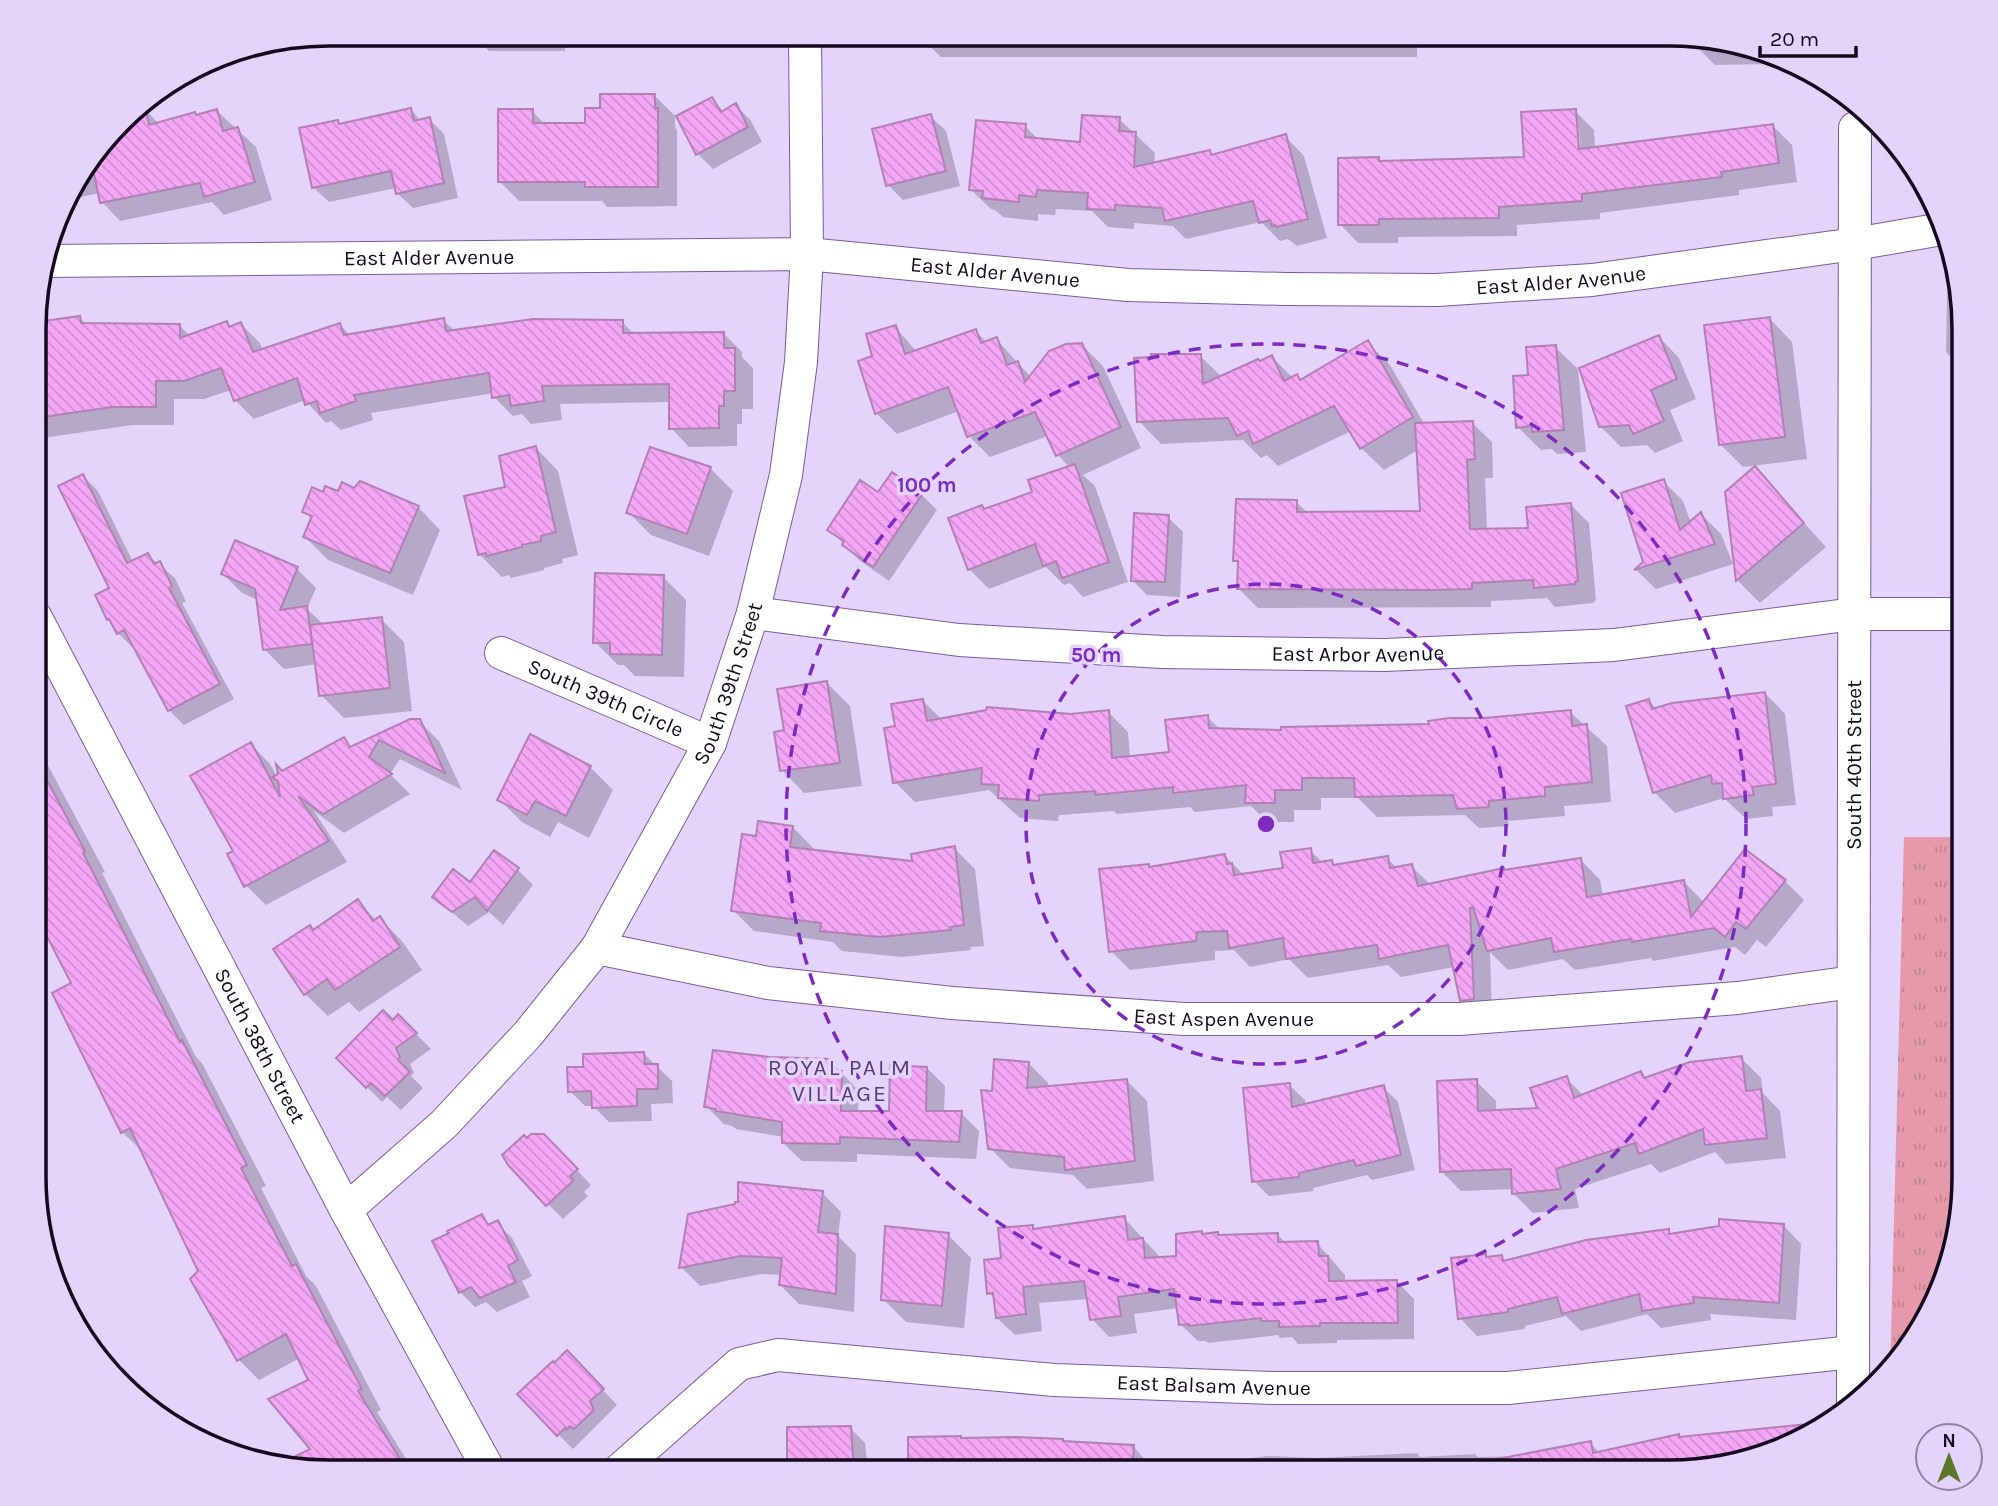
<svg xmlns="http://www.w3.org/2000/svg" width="1998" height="1506" viewBox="0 0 1998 1506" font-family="Karla,sans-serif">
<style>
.built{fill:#d7c3ee}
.grass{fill:url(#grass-tufts)}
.shadow{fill:#0003;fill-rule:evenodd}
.building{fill:url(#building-back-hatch);stroke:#b380b4;stroke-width:2}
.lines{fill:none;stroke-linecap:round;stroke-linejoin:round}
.street-casing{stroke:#795d98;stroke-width:34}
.street{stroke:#fff;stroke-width:32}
.ring{fill:none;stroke:#7b2cbf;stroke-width:3.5;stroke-dasharray:12 9}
.labels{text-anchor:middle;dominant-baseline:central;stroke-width:7;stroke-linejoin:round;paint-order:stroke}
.street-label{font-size:21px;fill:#150920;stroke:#e4d3fa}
.neighbourhood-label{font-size:23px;letter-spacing:2px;fill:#573c74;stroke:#e4d3fa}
.rim{fill:none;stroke:#150920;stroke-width:3.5}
.centre{fill:#7b2cbf;stroke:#e4d3fa;stroke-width:3.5}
.ring-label{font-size:21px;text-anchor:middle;font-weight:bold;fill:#7b2cbf;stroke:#e4d3fa;stroke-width:7;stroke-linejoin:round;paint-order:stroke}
</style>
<defs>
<pattern id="grass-tufts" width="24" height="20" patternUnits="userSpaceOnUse" patternTransform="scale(1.75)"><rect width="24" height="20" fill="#e599aa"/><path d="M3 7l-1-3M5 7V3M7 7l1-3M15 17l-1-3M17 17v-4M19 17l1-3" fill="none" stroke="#c48292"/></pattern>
<pattern id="building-back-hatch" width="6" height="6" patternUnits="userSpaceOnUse" patternTransform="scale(1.75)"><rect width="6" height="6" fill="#f4a6f7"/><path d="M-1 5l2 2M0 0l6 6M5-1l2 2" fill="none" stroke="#d08ed3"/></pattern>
</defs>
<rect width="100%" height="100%" fill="#e4d3fa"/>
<path class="built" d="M329 33H770V44H319V35Z
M848 33 1688 34 1732 44H848Z"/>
<path class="grass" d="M1904 837H1964V1197L1942 1291 1890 1374Z"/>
<path class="shadow" d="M471 33H565V51H489Z
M917 34H1417V57H941Z
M1520 34H1601V41H1527Z
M1687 34 1768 52V64L1715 65 1688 38Z
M655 96 675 116V127L677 130V206L607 207 602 201H519L499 181 532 111 546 125H587L602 110Z
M712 99 724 112 736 105 751 121 762 142 713 169 698 154Z
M145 109 159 124 217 111 256 147 272 200 224 215 212 202 120 221 102 202 100 193 66 200 73 181 129 112Z
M411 110 421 121 429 119 444 134 458 198 413 208 397 193 396 188 329 202 313 187 337 122 340 125Z
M1575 111 1594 130 1595 148 1773 126 1792 145 1797 182 1739 190V195L1600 213V219L1517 225V236L1398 237V243H1358L1340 224 1378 159 1382 163 1526 159ZM1575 128H1579L1581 157H1577Z
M930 116 946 131 960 186 903 200 888 185Z
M1119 119 1155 153 1154 165 1209 152 1213 156 1285 136 1304 156 1327 238 1297 246 1288 239 1280 241 1261 222 1186 239 1173 226 1134 223V229L1108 227 1092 211 1056 209 1055 215 1038 214V221L1003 217 995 210 991 209 971 190 1025 126 1039 140 1082 144Z
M1947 289H1956L1965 328V387L1958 381V364L1946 352Z
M80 318 87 325H179L190 336 226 323 231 328 241 324 260 343 263 351 340 325 350 335 443 320 455 331 622 322 634 334 723 333 742 352V357L753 368V409H742V424H737V446L689 447 671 428 670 402 560 404 562 420 531 424 522 414 513 416 494 397V393L371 413 373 420 341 430 331 421 326 423 305 400 254 419 235 400 231 390 204 399H174V425H132L36 439V324Z
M1770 319 1792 342 1807 459 1743 467 1720 444Z
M895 327 917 352 976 331 987 343 996 339 1031 377 1082 345 1103 366 1141 448 1083 475 1095 486 1128 582 1083 597 1070 583 1064 585 1046 567 989 589 969 569 982 507 985 510 1034 493 1070 468 1058 455 1048 436 990 457 969 436 959 411 897 434 876 413 874 357Z
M1659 337 1679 358 1696 399 1670 410 1683 441 1655 453 1647 445 1621 447 1600 426Z
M1367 342 1390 365 1425 425 1472 423 1492 442 1493 478H1485L1487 530 1530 529 1570 504 1589 523 1596 600 1593 603 1555 607 1547 598 1491 601V607L1258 608 1239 589V564L1235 560 1296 502 1309 514 1422 513 1418 450 1384 470 1361 448 1351 431 1278 466 1267 455 1261 458 1243 440 1161 444 1139 421 1200 356 1222 377 1272 357 1293 378 1297 376 1301 381Z
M1555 347 1578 369 1586 452 1557 454 1552 449 1541 450 1518 427 1529 376Z
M536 448 558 471 578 555 562 559 563 563 544 568V570L511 578 509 575 502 577 479 554 507 489Z
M671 454 710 468 733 491 709 556 651 535 628 512Z
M1960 460H1965V523L1960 518Z
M1755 469 1826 547 1760 603 1738 581 1727 493Z
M892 474 922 495 937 510 889 581 859 560 829 529 878 494Z
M83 476 98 491 133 562 148 555 175 578 186 602 182 603 234 699 184 725 169 710 135 647 133 648 118 633 98 595 111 589Z
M1663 481 1683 501 1691 523 1701 514 1721 534 1733 564 1656 589 1636 570 1645 562Z
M339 494 418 507 440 530 413 595 328 560 305 537 312 520 304 511Z
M1168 517 1183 532 1180 597 1147 595 1132 580Z
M297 569 316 588 307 609 324 625 381 619 404 642 412 711 344 718 321 695 317 664 284 669 264 649 258 600 242 593 223 574Z
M663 577 686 600 684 677 635 676 624 665H618L595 642Z
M1964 679V788L1951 774 1950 689H1964Z
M827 683 850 706 862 786 804 793 782 770 786 732Z
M1765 693 1785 714 1796 805 1772 807 1773 816 1746 819 1724 798 1675 813 1654 792 1649 701 1657 709Z
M923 701 942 720 1108 712 1128 732 1130 758 1171 753 1207 717 1221 730 1282 732 1430 725 1570 712 1607 746 1611 802 1564 806 1565 816 1508 821 1509 826 1479 828 1465 815 1377 817 1358 798H1321V810H1294V822H1267L1251 806 1195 812 1190 807 1117 814 1114 811 1059 815 1058 821 1020 818 989 790 915 802 895 782 897 728Z
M419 721 439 741 462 790 400 759 390 774 410 794 344 833 314 811 347 862 266 905 246 885 235 851 251 744 270 764 280 782 283 773 343 739 352 748Z
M35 741 105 872 102 873 196 1057 202 1063 266 1186 261 1188 306 1276 316 1286 381 1410 377 1412 414 1472H310L289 1467 313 1449 311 1381 300 1358 259 1380 238 1359 200 1271 143 1152 122 1132 74 984 35 911Z
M590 767 613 790 589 838 558 822 550 837 522 822 499 799Z
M793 827 813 848V851L914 863 925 854V851L954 848 975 869 984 946 970 947 971 950 902 957 842 951 833 942 754 931 733 910 757 838Z
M1310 850 1323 863 1331 862 1336 866 1387 858 1397 868 1411 866 1431 885 1581 860 1600 880 1603 896 1684 882 1705 903 1785 881 1804 900 1766 947 1757 940 1745 955 1735 947 1670 958 1653 961 1651 958 1575 970 1563 959 1508 970 1490 952 1492 1018 1481 1019 1461 1000 1454 967 1401 977 1388 965 1308 978 1289 959 1250 967 1234 950 1215 951V960L1130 970 1111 951 1148 865 1151 869 1225 856 1244 875 1285 869Z
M494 852 518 870 533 885 503 925 489 912 468 926 434 897 470 884Z
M358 902 377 921 380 919 402 941 422 970 359 1012 349 1002 328 1016 305 994 313 931Z
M399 1017 431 1049 410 1064 414 1073 411 1076 423 1088 401 1110 387 1097 382 1102 338 1058Z
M643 1053 672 1081 673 1103 651 1104 652 1121 609 1122 593 1106H585L570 1091 585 1068Z
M1741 1058 1761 1078 1763 1093 1780 1111 1786 1158 1726 1164 1715 1152 1660 1173 1651 1164 1575 1189 1579 1208 1533 1213 1513 1193V1189L1461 1191 1441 1171 1476 1081 1496 1101V1112L1539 1109 1566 1078 1584 1096 1641 1073 1646 1079Z
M770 1059 829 1060 859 1091 858 1113H891L927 1068 945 1086 944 1113H961L979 1131 976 1159 857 1154V1162L802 1161 783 1143 784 1137 736 1129 732 1126 724 1124 706 1106Z
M1028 1063 1048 1083V1088L1127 1081 1147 1101 1154 1181 1087 1189 1073 1175 1010 1168 990 1148 993 1093Z
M1289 1085 1305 1100V1106L1383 1087 1398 1102 1415 1170 1372 1180 1367 1175 1313 1188 1314 1191 1269 1196 1254 1181Z
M559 1151 591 1185 584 1192 588 1196 563 1219 548 1204Z
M822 1193 841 1212 838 1236 856 1254 854 1312 799 1304 780 1285 782 1275 761 1274 700 1286 681 1267Z
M482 1216 491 1226 497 1223 512 1238 532 1276 522 1281 530 1297 497 1312 486 1302 475 1307 460 1292 435 1242Z
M1124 1218 1160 1257 1177 1258 1201 1232 1205 1236 1220 1237 1278 1235 1287 1244 1317 1243 1345 1275V1282H1397L1414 1299V1339L1337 1340V1343L1298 1344 1292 1337 1280 1338 1278 1335 1208 1343 1206 1341H1198L1180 1324 1178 1308 1134 1314 1137 1333 1109 1337 1092 1319 1089 1299 1039 1303 1042 1331 1015 1335 997 1318 995 1299 989 1293 1003 1260 1032 1227 1036 1230Z
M1784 1226 1801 1244 1796 1320 1710 1314 1711 1320 1661 1328 1647 1314 1581 1331 1566 1316 1525 1326V1329L1477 1336 1460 1318 1485 1256 1488 1258 1502 1257 1507 1262 1668 1231 1672 1235 1720 1228Z
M948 1235 971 1258 964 1328 906 1322 883 1299Z
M582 1368 617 1405 573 1449 558 1434Z
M789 1428H850L865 1443 868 1472H789Z
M1763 1430 1780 1447 1670 1473 909 1472V1438L1133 1446 1153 1469H1166L1268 1456 1316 1458 1417 1453 1420 1457 1475 1454 1478 1457 1522 1456 1590 1443 1600 1453 1678 1436 1681 1439Z"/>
<path class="building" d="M600 94H655V108H658V187H585V182H498V109H533V123H585V108H600Z
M712 97 721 112 736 103 748 127 696 155 676 116Z
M144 101 149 125 195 112 196 115 217 109 223 131 238 127 255 182 204 197 200 183 100 203 91 159 134 106Z
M411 108 414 121 430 117 444 183 396 194 391 171 312 188 299 128 338 120 339 124Z
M1576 109 1579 149 1773 124 1779 163 1721 172 1722 177 1582 194V201L1499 207V218L1379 219V225H1338V158L1379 157V161L1524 157 1521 112Z
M931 114 946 171 886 186 872 129Z
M1082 115 1120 117 1119 131 1136 132 1134 167 1210 150 1211 155 1286 134 1308 219 1276 227 1275 225 1272 226 1270 220 1259 223 1253 201 1165 221 1162 208 1115 205V210L1087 209 1088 193 1037 190 1036 197 1019 195V202L982 198 983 191 969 190 976 120 1026 124 1025 137 1080 142Z
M80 316 81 323 180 324V338L227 321 229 327 241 322 253 352 340 323 344 335 444 318 446 331 533 319 623 320V333L724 332V348H735V391H724V406H719V428L669 429V384L542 386 544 401 511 406 509 395 492 398 489 373 354 395 356 401 320 413 317 401 305 405 297 378 234 401 221 368 184 381H156V407H112L36 418V322Z
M1770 317 1785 437 1719 445 1704 325Z
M896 325 905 354 976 329 981 343 997 337 1007 365 1018 361 1025 382 1049 351 1066 344 1082 343 1121 427 1056 456 1035 412 967 437 948 387 875 414 858 361 872 356 866 334Z
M1659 335 1677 379 1651 390 1664 421 1633 434 1629 425 1599 427 1579 368Z
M1368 340 1413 417 1360 449 1334 406 1253 444 1248 431 1237 436 1228 418 1137 422 1134 358 1151 357V354H1201L1203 384 1258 359 1260 361 1272 355 1284 381 1297 374 1300 380Z
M1556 345 1564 430 1532 432V426L1516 428 1513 376 1528 375 1526 347Z
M1473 421 1475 459 1467 460 1470 529 1528 528 1526 507 1571 503 1578 581 1575 582V584L1534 588 1533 580 1472 583V589L1432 590 1237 589 1238 561H1233L1236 499 1297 500V512L1420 511 1415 423Z
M536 446 556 532 541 536V541L522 545V547L487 556 486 553 478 555 464 496 505 487 499 456Z
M650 447 711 467 687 534 626 513Z
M1075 464 1109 562 1062 578 1056 561 1043 566 1035 544 968 570 948 518 982 505 984 509 1032 492 1028 480Z
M1755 466 1804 523 1736 581 1725 492Z
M892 472 923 493 873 567 842 545 844 541 827 530 860 480 878 492Z
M83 474 127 563 148 553 154 564 160 561 172 586 169 588 220 684 168 711 124 630 117 634 109 619 107 620 95 595 109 588 58 486Z
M1664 479 1680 530 1701 512 1715 544 1634 570 1643 562 1621 493Z
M360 481 419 506 390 573 303 537 312 516 302 512 312 487 323 492 325 486 338 491 342 482 354 488Z
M1134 513 1169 515 1165 582 1131 581Z
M235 540 298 567 280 610 307 606 312 644 263 650 255 589 221 574Z
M595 573 664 575 662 655 610 654V643H593Z
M382 617 390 688 319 696 310 625Z
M827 681 840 763 780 771 774 732 784 730 777 689Z
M1765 692 1776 784 1752 787 1754 795 1723 799 1722 783 1712 784 1711 775 1653 793 1626 706 1649 699 1652 709 1672 703Z
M923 699 927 721 986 710 987 707 1071 714 1109 710 1112 758 1169 752 1165 720 1208 715 1209 728 1281 730V727L1429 724 1428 721 1449 718H1484L1571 710 1572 726 1587 724 1592 782 1545 787V796L1489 801V807L1457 809 1453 795 1355 797 1354 778H1302V790H1275V803H1245L1246 785 1173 793V787L1095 795V791L1039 795V801L998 798 999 785 981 784 982 768 893 783 884 728 895 726 891 704Z
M410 719H420L445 773 379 740 369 757 392 774 323 814 298 796 329 841 244 887 227 854 233 851 190 776 251 742 280 797 278 781 272 777 278 774 276 764 282 771 344 737 350 747Z
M530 734 591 766 566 816 535 801 527 815 497 800Z
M35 758 85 851 83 853 180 1042 182 1040 247 1165 241 1168 292 1266 296 1264 362 1389 358 1391 408 1472H310L278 1465 310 1449 268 1399 308 1380 286 1334 237 1361 190 1279 198 1271 130 1128 121 1133 52 993 71 983 35 913Z
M758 821 793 826 790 847 912 861 911 854 955 846 964 925 950 927 951 930 880 937 820 931 821 923 731 911 742 834 756 836Z
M1311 848 1313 863 1332 860 1333 865 1388 856 1390 868 1412 864 1418 886 1504 868V870L1581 858 1587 897 1684 880 1691 917 1745 849 1786 880 1746 929 1736 922 1725 937 1714 928 1649 939 1632 942 1631 939 1554 952 1551 938 1487 951 1473 907 1470 908 1474 999 1460 1001 1448 945 1379 959 1377 945 1286 959 1283 938 1229 948 1227 931 1197 932 1196 941 1109 952 1099 869 1149 864V867L1225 854 1227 864 1232 863 1234 875 1283 868 1280 852Z
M494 850 519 868 487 911 475 897 452 912 432 897 453 869 470 882Z
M358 899 373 921 380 916 400 947 335 990 327 979 304 995 273 949 310 925 313 930Z
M383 1010 393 1020 398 1014 417 1033 396 1048 400 1057 398 1060 410 1072 385 1096 371 1083 366 1088 336 1058Z
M713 1050 770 1057 830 1059 829 1071H842L841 1111H889L890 1065 927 1067 926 1111H962L959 1142 840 1137V1144L782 1143V1122L716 1111V1109L704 1107Z
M644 1052 645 1064H658V1089H637V1106L592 1108 591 1091 568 1092 567 1067H583V1054Z
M1742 1056 1746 1091 1761 1089 1767 1138 1705 1145 1703 1129 1639 1154 1635 1143 1556 1169 1561 1189 1512 1194 1511 1169 1440 1172 1437 1081 1477 1079 1478 1111 1537 1108 1530 1088 1567 1076 1574 1098 1641 1071 1644 1078 1690 1062Z
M994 1059 1029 1062 1027 1088 1127 1079 1135 1161 1065 1170 1064 1157 988 1149 981 1090 992 1091Z
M1290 1083 1292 1107 1384 1085 1401 1155 1356 1166 1354 1160 1299 1173V1177L1252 1182 1243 1088Z
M531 1134H544L578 1169 570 1176 574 1180 546 1206 508 1165 502 1155 524 1135 527 1138Z
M738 1182 823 1191 818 1232 838 1234 836 1294 779 1285 782 1258 741 1256 679 1268 688 1214 735 1204V1202H738Z
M482 1214 488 1225 498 1220 518 1260 508 1266 516 1282 480 1298 471 1287 459 1293 432 1241 449 1233 447 1231Z
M1125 1216 1128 1240 1143 1238 1145 1258 1176 1256V1234L1202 1231V1234L1218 1232V1235L1278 1233V1242L1318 1241 1319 1256H1328L1329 1281 1397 1280 1398 1323H1320V1326L1279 1327V1321H1261V1318L1189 1326V1324L1179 1325 1174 1289 1118 1297 1121 1316 1090 1320 1084 1281 1023 1287 1026 1314 996 1318 993 1293 987 1294 984 1260 1001 1258 998 1228 1033 1225V1229Z
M1719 1219 1784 1224 1779 1303 1693 1297 1694 1303 1642 1311 1639 1294 1562 1314 1557 1297 1508 1309V1312L1458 1319 1451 1258 1486 1254V1257L1502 1255 1503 1261 1586 1240 1669 1229V1234L1719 1226Z
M885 1226 949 1233 942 1306 881 1300Z
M567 1350 604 1389 590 1401 594 1410 574 1429 570 1426 566 1430 565 1428 557 1436 517 1394 553 1361 554 1363Z
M1808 1424 1810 1435 1800 1442 1670 1473H1493L1492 1460 1591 1441 1593 1453 1679 1434V1437Z
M851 1426 854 1472H787V1427Z
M961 1436V1438L1015 1437 1063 1439V1441L1134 1445 1132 1473 908 1472V1437Z"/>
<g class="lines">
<g class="street-casing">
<g id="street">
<path id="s1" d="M46 261 807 254 1128 285 1285 289 1437 290 1592 280 1855 244 1942 229"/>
<path id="s2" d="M753 613 959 640 1162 652 1385 655 1614 645 1854 614H1965"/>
<path id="s3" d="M35 616 346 1210 490 1472"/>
<path id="s4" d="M501 653 710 743"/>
<path id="s5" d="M597 948 768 983 952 1003 1184 1019H1459L1738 998 1853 982"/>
<path id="s6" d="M346 1210 444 1124 528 1034 597 948 710 743 753 613 786 475 801 362 807 254 805 33"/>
<path id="s7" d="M1853 1402 1855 128"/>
<path id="s8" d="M617 1472 739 1364 778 1355 1054 1380 1275 1388H1508L1853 1352"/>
</g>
</g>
<use href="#street" class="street"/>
</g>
<g class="ring">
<circle cx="1266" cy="824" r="240"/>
<circle cx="1266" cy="824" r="480"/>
</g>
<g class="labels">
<g class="street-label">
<text stroke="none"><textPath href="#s1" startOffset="383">East Alder Avenue</textPath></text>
<text stroke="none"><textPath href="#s1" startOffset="950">East Alder Avenue</textPath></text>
<text stroke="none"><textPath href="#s1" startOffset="1517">East Alder Avenue</textPath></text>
<text stroke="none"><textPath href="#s2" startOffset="607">East Arbor Avenue</textPath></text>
<text stroke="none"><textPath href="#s6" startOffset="660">South 39th Street</textPath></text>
<text stroke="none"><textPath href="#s4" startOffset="114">South 39th Circle</textPath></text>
<text stroke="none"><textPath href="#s7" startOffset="637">South 40th Street</textPath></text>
<text stroke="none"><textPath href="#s5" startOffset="632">East Aspen Avenue</textPath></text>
<text stroke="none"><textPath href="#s3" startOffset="485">South 38th Street</textPath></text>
<text stroke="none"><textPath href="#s8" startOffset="640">East Balsam Avenue</textPath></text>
</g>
<g class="neighbourhood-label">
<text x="840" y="1067">ROYAL PALM<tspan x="840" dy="26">VILLAGE</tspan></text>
</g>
</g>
<path d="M0 0H1998V1506H0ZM329 46H1669A283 283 0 0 1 1952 329V1177A283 283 0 0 1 1669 1460H329A283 283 0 0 1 46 1177V329A283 283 0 0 1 329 46Z" fill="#e4d3fa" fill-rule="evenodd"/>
<path class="rim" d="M329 46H1669A283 283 0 0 1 1952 329V1177A283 283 0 0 1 1669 1460H329A283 283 0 0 1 46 1177V329A283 283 0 0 1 329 46Z"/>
<circle cx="1266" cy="824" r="10" class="centre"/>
<g class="ring-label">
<text x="927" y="492">100 m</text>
<text x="1096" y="662">50 m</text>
</g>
<g transform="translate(1949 1457)"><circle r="33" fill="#e4d3fa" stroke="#9182a3" stroke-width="2"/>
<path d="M0-5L12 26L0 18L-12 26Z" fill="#5d7729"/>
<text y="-10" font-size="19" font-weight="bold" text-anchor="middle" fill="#150920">N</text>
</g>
<path d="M1760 46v10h96v-10" fill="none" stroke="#150920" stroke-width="3.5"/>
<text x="1770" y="46" font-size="21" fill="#150920" stroke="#e4d3fa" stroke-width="5" paint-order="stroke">20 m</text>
</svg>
